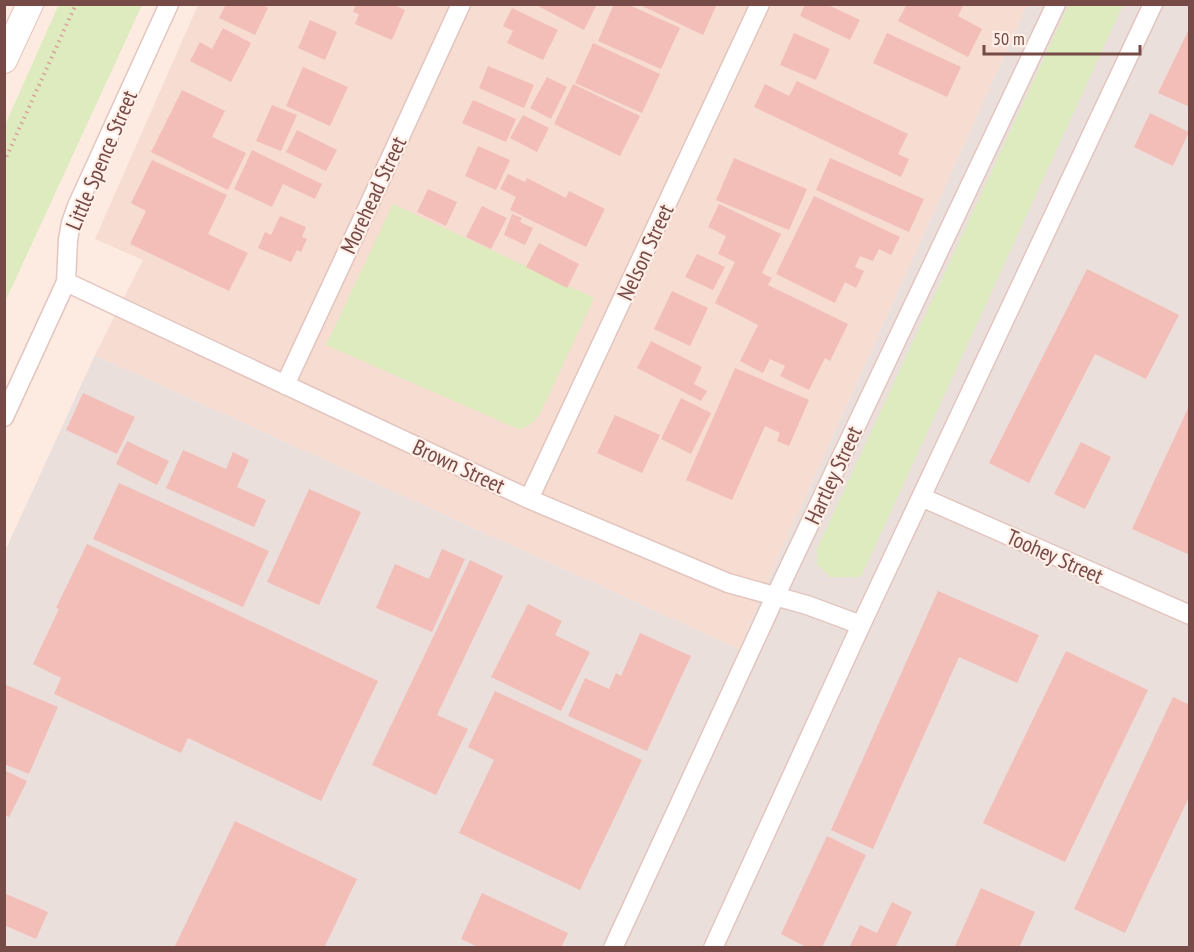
<svg xmlns="http://www.w3.org/2000/svg" width="1194" height="952" viewBox="0 0 1194 952" font-family="'PT Sans Narrow',sans-serif">
<style>
.residential{fill:#f7dcd1}
.industrial{fill:#ebdfdc}
.green{fill:#ddebbe}
.building{fill:#f3beb7}
.lines{fill:none;stroke-linecap:round;stroke-linejoin:round}
.street-casing{stroke:#e3c5bf;stroke-width:21}
.secondary-casing{stroke:#e9c4bb;stroke-width:28}
.path{stroke:#d8a19a;stroke-width:4;stroke-dasharray:1.5 4.5;stroke-linecap:butt}
.street{stroke:#fff;stroke-width:18}
.secondary{stroke:#fff;stroke-width:26}
.labels{text-anchor:middle;dominant-baseline:central;stroke-width:4.5;stroke-linejoin:round;paint-order:stroke}
.street-label{font-size:22px;fill:#754a47;stroke:#ffefe7}
</style>
<rect width="100%" height="100%" fill="#fdeae0"/>
<path class="residential" d="M198 5H1027L773 568 739 649 95 355 143 260 95 239Z"/>
<path class="industrial" d="M1027 5H1189V947L5 948V551L95 355 739 649 773 568Z"/>
<path class="green" d="M59 4 142 5 5 302V125Z
M1069 4 1123 5 861 577H830L817 564V549Z
M393 204 594 298 541 412C534 421 529 428 518 429L326 345Z"/>
<path class="building" d="M226 4H261L268 8 255 35 219 18Z
M356 4H392L405 10 392 40 355 24 359 14 353 12Z
M534 4H597L584 30Z
M614 4H627L680 28 661 69 598 41Z
M638 4H717L703 35Z
M805 4H826L860 20 850 40 800 16Z
M907 4H964L958 16 982 29 968 57 898 21Z
M512 8 558 30 543 60 507 43 513 31 503 26Z
M310 20 337 32 325 60 298 48Z
M1190 27V107L1158 93Z
M223 28 251 43 231 82 190 61 200 42 212 49Z
M794 33 830 49 816 80 780 65Z
M887 33 961 67 947 97 873 63Z
M593 43 660 74 642 113 575 83Z
M488 66 534 85 524 108 479 88Z
M303 67 348 87 330 126 286 106Z
M547 77 567 87 551 119 530 108Z
M797 81 908 134 898 154 909 159 901 177 754 107 765 84 789 96Z
M573 84 640 116 620 156 554 124Z
M182 90 225 111 212 137 246 153 228 190 151 152Z
M473 100 516 119 506 142 462 123Z
M272 105 297 115 281 151 256 141Z
M1150 113 1189 132 1173 166 1134 147Z
M523 115 549 128 537 152 510 138Z
M297 130 337 150 326 171 286 152Z
M478 146 510 160 496 190 465 176Z
M252 150 322 184 315 199 283 184 272 207 234 189Z
M734 158 807 189 789 230 716 200Z
M830 158 924 199 909 232 816 190Z
M152 160 227 195 208 234 248 253 229 291 130 244 146 211 131 203Z
M508 174 525 182 527 178 566 198 569 191 605 209 586 247 510 210 516 197 500 189Z
M428 189 457 202 446 226 417 212Z
M814 196 900 237 891 255 879 249 873 261 860 256 855 267 864 271 856 288 845 282 835 303 776 274Z
M719 204 781 234 762 273 772 278 768 285 848 324 830 361 825 358 809 390 780 376 785 366 770 359 763 373 740 361 758 325 715 303 735 262 718 254 726 236 708 227Z
M482 206 507 218 491 249 466 237Z
M512 214 522 218 520 222 533 228 525 245 504 235Z
M280 216 306 227 302 237 307 239 301 252 297 250 291 262 258 248 265 232 271 235Z
M539 243 579 264 567 288 526 267Z
M697 254 725 267 713 290 685 277Z
M1087 269 1179 315 1146 379 1095 354 1029 483 989 463Z
M672 291 708 308 690 346 654 329Z
M651 341 702 367 694 384 707 391 701 401 637 368Z
M735 368 809 400 789 446 777 441 780 433 765 426 732 500 686 480Z
M83 393 135 417 117 454 66 430Z
M681 398 711 413 691 454 661 439Z
M1190 404V555L1132 529Z
M615 415 660 435 642 473 597 453Z
M127 441 169 461 157 485 116 464Z
M1081 442 1111 457 1085 509 1054 494Z
M183 450 226 469 233 452 249 460 237 487 266 500 254 527 166 488Z
M119 483 269 551 243 607 93 539Z
M309 489 361 512 319 605 267 582Z
M87 544 378 681 321 801 188 738 181 753 54 694 61 678 33 664 59 609 56 608Z
M442 549 465 559 432 632 376 608 395 564 429 579Z
M470 560 503 576 437 715 468 729 436 795 372 765Z
M938 591 1039 635 1017 683 959 657 873 849 831 830Z
M528 604 562 621 555 635 590 652 561 711 491 677Z
M640 633 691 656 647 751 568 716 585 678 609 689 616 673 621 676Z
M1066 651 1148 690 1065 862 983 823Z
M4 684 58 707 29 774 4 764Z
M495 691 642 760 580 890 459 833 494 760 468 747Z
M1173 697 1190 705V795L1125 933 1074 909Z
M4 770 27 781 9 817 4 814Z
M235 821 357 879 324 948H174Z
M827 836 866 855 822 948H808L781 934Z
M981 888 1035 912 1019 948H954Z
M4 893 48 912 36 939 4 925Z
M482 893 568 933 561 948H480L461 939Z
M892 902 912 912 895 948H849L860 925 877 933Z"/>
<g class="lines">
<g class="street-casing">
<path id="street" d="M66 282 529 499 728 583 807 605 861 625
M285 385 367 209 461 4
M4 417 66 282 68 240 71 223 77 206 169 4
M921 497 1190 615
M529 499 760 4
M613 948 775 597 1056 4
M713 948 861 625 1153 4"/>
</g>
<g class="secondary-casing">
<path id="secondary" d="M4 60 30 4"/>
</g>
<path class="path" d="M4 162 76 4"/>
<use href="#street" class="street"/>
<use href="#secondary" class="secondary"/>
</g>
<g class="labels">
<g class="street-label">
<text transform="translate(101 160) rotate(-67)">Little Spence Street</text>
<text transform="translate(373 195) rotate(-65)">Morehead Street</text>
<text transform="translate(645 252) rotate(-65)">Nelson Street</text>
<text transform="translate(459 466) rotate(25)">Brown Street</text>
<text transform="translate(833 475) rotate(-65)">Hartley Street</text>
<text transform="translate(1055 556) rotate(24)">Toohey Street</text>
</g>
</g>
<rect width="1194" height="952" fill="none" stroke="#754a47" stroke-width="12"/>
<path d="M984 45v9h156v-9" fill="none" stroke="#754a47" stroke-width="3"/>
<text x="993" y="45" font-size="18" fill="#754a47" stroke="#ffefe7" stroke-width="4.5" paint-order="stroke">50 m</text>
</svg>
